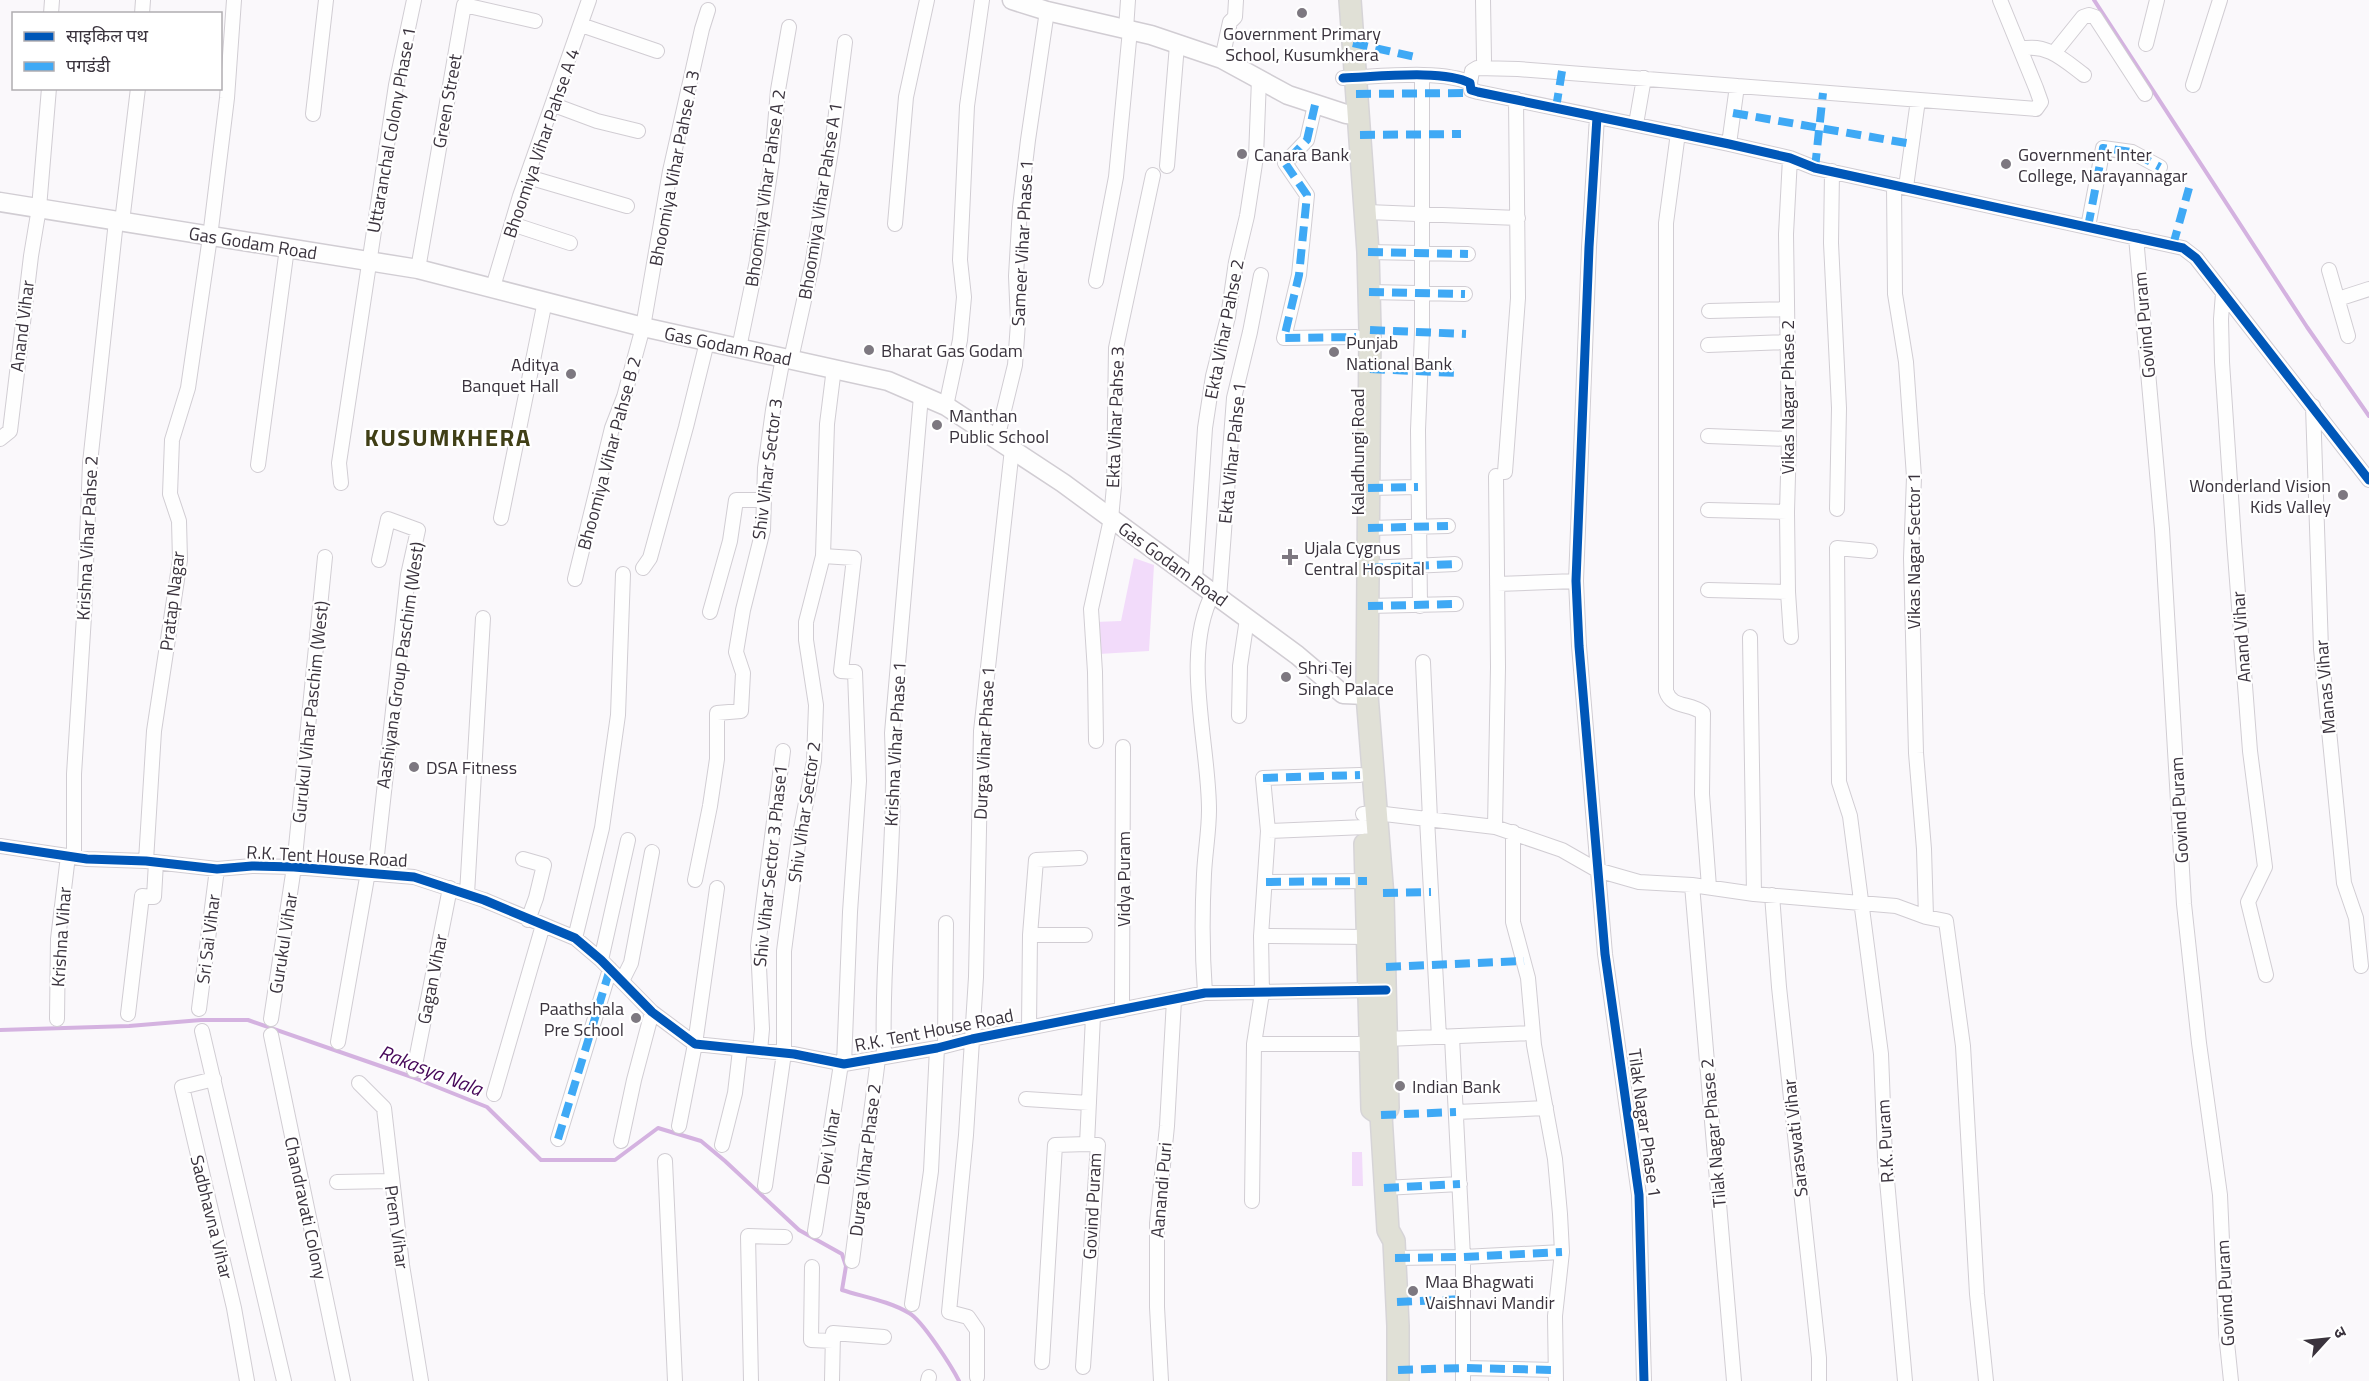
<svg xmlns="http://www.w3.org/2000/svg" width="2369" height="1381" viewBox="0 0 2369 1381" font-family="'Titillium Web','Noto Sans Devanagari',sans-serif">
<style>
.grass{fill:#f2dbfa}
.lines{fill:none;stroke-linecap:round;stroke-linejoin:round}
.stream{stroke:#d4b2e0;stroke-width:4}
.minor-casing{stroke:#d1cdd3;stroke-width:16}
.secondary-casing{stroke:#d1cdd3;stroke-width:21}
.primary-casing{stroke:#d6d4d7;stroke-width:24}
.minor{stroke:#fefefe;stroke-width:14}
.secondary{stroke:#fefefe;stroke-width:18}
.primary{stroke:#e0e0d6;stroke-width:21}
.quiet{stroke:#3fa9f5;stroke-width:8;stroke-dasharray:15 8;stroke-linecap:butt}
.cycleway-casing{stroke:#fff;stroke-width:13}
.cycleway{stroke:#0057b8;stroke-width:9}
.poi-dot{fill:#7d7880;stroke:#fff;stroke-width:2}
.labels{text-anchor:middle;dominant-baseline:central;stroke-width:4.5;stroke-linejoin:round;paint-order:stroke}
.poi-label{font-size:18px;fill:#3a333d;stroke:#fff;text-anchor:start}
.street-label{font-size:18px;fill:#3a333d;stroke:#fff}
.water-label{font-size:20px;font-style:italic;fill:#450658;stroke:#fff}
.district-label{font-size:24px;font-weight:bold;letter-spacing:1.5px;fill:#403f16;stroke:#fff}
</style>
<rect width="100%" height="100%" fill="#faf8fb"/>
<path class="grass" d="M1134 558 1154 565 1149 651 1099 654 1095 622 1121 621Z
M1352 1152H1362L1363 1186H1352Z"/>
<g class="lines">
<path class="stream" d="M2094 0 2307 327 2369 416
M0 1030 129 1026 201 1020H248L412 1077 487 1107 541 1160H615L658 1128 701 1141 725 1161 799 1230 842 1254 846 1266 842 1290C864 1297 889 1301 909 1313 922 1320 952 1367 959 1381"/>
<g class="minor-casing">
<path id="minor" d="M1483 0 1484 60
M51 14 52 0
M142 14 143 0
M581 25 657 51
M1126 29 1128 0
M2146 44 2157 0
M2021 49C2047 43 2064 60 2084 75
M2054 53 2083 17 2089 15 2095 17 2145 94
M1222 59 1230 22 1235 17 1236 0
M1343 78C1376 77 1443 69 1470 83L1471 90 1478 92 1729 144 1790 158 1815 168 2183 248 2196 258 2369 480
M1470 83 1472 71 1477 68 1518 69 2036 109 2041 102 2036 88 2000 0
M2193 85 2220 0
M554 105 597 121 638 131
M1315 105 1307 140 1285 163 1307 195 1299 275 1284 338 1356 337
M313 114 326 0
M1597 117 1589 247 1576 581 1579 646 1605 954 1639 1195 1644 1381
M1636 124 1644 78
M1678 133 1666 223V691C1672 709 1690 702 1703 713L1702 794 1709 887
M1729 144 1737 86
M1790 158 1786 234 1789 439 1787 512 1788 592 1791 637
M1167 166 1177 45
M1832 171 1831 243 1839 408 1837 509
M528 177 627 206
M1894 185 1895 294 1906 362 1914 477 1911 558 1916 753 1924 849 1926 917
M1906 187 1918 100
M1367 212 1518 218
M122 222 138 88
M512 224 570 243
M895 224 906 97 927 0
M2088 227 2103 148 2132 152 2160 167
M2136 237 2162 529 2184 904 2199 1043 2220 1195 2226 1333 2231 1381
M1368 252 1468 254
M418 269 464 5 535 21
M2329 270 2348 336
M1096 281 1116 177 1130 30
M493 287 520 196 589 0
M1369 292 1465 294
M2223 293 2221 319 2222 362 2234 541 2250 751 2265 867 2248 902 2266 975
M2338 299 2369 289
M1709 311 1786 309
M1708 345 1787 342
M739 348 757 261 772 160 778 90 789 27
M791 359 813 260 832 145 845 42
M946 406 960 340 964 297 960 260 967 106 982 0
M2313 406 2321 649 2344 883 2356 918 2361 966
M1708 436 1789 439
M0 439 10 431 31 256 39 208 49 88
M997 439 1015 365 1018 323 1016 276 1020 207 1028 140 1047 11
M258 465 287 248
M1505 472 1518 298 1516 99
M341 483 339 463 396 85 414 0
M1368 488 1418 487
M1708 510 1787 512
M501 518 545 301
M1368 528 1448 526
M1870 551 1837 548 1839 782 1850 816 1881 1054 1885 1158 1905 1381
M823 556 854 558 841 671 855 672 859 781 850 912 844 1064
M643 568 650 558 686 427 707 342
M1368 568 1455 564
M575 579 612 428 624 397 643 327 670 171 702 29 708 10
M1195 579 1205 428 1213 376 1228 317 1236 262 1247 216 1256 157 1259 79
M1497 584 1576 581
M1708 590 1788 592
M1219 598 1234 398 1250 332 1261 275
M1368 606 1456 604
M1420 606 1418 430 1422 332V75
M710 612 730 541 736 500H764
M1750 637 1754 894
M1423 662 1430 819
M1239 716 1240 666 1247 619
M1096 741 1095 672 1091 609 1111 519 1114 486 1116 348 1153 175
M1363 814 1376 813 1495 827 1562 850 1597 870 1639 882 1692 885 1754 894 1896 906 1926 917 1946 921 1963 1046 1977 1294 1986 1381
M1427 819 1439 1037
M1495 827 1498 667 1496 476
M1268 831 1365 827
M1513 832V922L1528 978 1534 1045 1555 1159 1560 1214 1562 1252 1555 1316 1556 1381
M0 846 87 859 146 861 217 869 252 866 294 867 414 877 484 900 575 938 601 960 652 1012 695 1044 794 1054 844 1064 937 1048 972 1039 1205 993 1376 990
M74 857V774L84 616 90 463 116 221
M523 859 544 865 536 898 528 920
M146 861 154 731 180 560 179 521 170 494 172 440 188 388 210 237 227 98 234 0
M375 873 408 575 418 530 388 519 379 560
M695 880 710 806 717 759V713L741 711 743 673 736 652 743 610 763 530 765 468 773 410 783 358
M1266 882 1367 881
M1692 885 1734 1381
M467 894 483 618
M1772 895 1779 987 1819 1358V1381
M1030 935H1085
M1261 936 1369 937
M575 938 602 828 618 715 623 574
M601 960 628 840
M622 981 631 963 652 852
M1205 993C1202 953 1202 914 1204 874 1205 853 1209 831 1209 810 1209 743 1181 654 1213 593
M199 1009 217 869
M1122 1010 1123 747
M128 1014 142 896 154 897 156 862
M57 1019 58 939 68 856
M271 1019 294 867 325 557
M1029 1028 1030 935 1036 860 1080 858
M202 1031 284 1381
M271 1035 343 1381
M1452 1037 1463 1257V1381
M1386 1039 1533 1033
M338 1042 368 872
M1254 1044H1371
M945 1045 946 923
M760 1051 762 1029 758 946 783 751
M884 1057C881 949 897 841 892 733L921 396
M414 1070 450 888
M214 1079 182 1087 234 1308 247 1381
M359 1083 384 1108 402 1265 421 1381
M494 1094 543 925
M1026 1099 1089 1103
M1456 1112 1546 1108
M679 1126 695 1044 717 888
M558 1139 610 969
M621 1141 634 1080 652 1012
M722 1145 735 1093 740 1050
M665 1161 675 1381
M337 1182 391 1181
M765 1186 784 1053V951L798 844 814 761 816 705 806 640V622L823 556 827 424 834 368
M1384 1188 1460 1184
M1252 1201 1254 1044 1262 993 1261 936 1268 831 1263 778 1360 775
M815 1231 841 1064
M1395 1258 1463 1257 1562 1252
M852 1261 878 1059
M812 1267 811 1340 833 1341
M912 1304 931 1171 937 1048
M1042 1362 1055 1145 1087 1144
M1083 1367 1098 1145 1087 1144 1093 1016
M1464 1368 1555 1370
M977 1377V1330L968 1317 949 1312 966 1135 976 977 981 731 1012 449
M751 1381 748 1236 785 1237
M832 1381 833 1333 884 1337
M928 1381 929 1377
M1161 1381 1157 1307V1223L1167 1126 1174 1000"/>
</g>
<g class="secondary-casing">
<path id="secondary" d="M1012 0 1047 11 1151 35 1222 59 1288 95 1346 114 1358 115
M0 202 418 269 643 327 888 381 946 406 1063 483 1297 655 1343 694 1367 695"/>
</g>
<g class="primary-casing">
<path id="primary" d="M1350 0 1368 252 1370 330 1367 695 1383 897 1388 1108 1381 1115 1388 1230 1394 1241 1398 1326V1381
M1365 844 1372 1109 1381 1115"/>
</g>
<use href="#minor" class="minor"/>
<use href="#secondary" class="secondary"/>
<use href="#primary" class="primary"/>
<path class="quiet" d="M1353 43 1415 57
M1356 94 1463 93 1471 90
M1315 105 1307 140 1285 163 1307 195 1299 275 1284 338 1356 337
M1556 108 1562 71
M1733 113 1912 144
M1360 135 1461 134
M1815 168 1823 93
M2088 227 2103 148 2132 152 2160 167
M2173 245 2189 188
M1368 252 1468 254
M1369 292 1465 294
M1370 330 1466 334
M1370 369 1457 373
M1368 488 1418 487
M1368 528 1448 526
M1368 568 1455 564
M1368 606 1456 604
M1263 778 1360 775
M1266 882 1367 881
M1383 893 1431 892
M1386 967 1524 961
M1381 1115 1456 1112
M558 1139 610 969
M1384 1188 1460 1184
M1395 1258 1463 1257 1562 1252
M1397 1302 1464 1299
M1398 1370 1464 1368 1555 1370"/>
<g class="cycleway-casing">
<path id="cycleway" d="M1343 78C1376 77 1443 69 1470 83L1471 90 1478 92 1729 144 1790 158 1815 168 2183 248 2196 258 2369 480
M1597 117 1589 247 1576 581 1579 646 1605 954 1639 1195 1644 1381
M0 846 87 859 146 861 217 869 252 866 294 867 414 877 484 900 575 938 601 960 652 1012 695 1044 794 1054 844 1064 937 1048 972 1039 1205 993 1386 990"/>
</g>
<use href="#cycleway" class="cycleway"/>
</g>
<g class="poi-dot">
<circle cx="1302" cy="13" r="6"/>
<circle cx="1242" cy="154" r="6"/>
<circle cx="2006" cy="164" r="6"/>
<circle cx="869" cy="350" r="6"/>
<circle cx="1334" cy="352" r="6"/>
<circle cx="571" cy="374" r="6"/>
<circle cx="937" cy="425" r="6"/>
<circle cx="2343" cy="495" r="6"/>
<path d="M1287 548h6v6h6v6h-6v6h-6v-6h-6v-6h6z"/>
<circle cx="1286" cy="677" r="6"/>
<circle cx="414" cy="767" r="6"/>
<circle cx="636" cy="1018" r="6"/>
<circle cx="1400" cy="1086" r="6"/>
<circle cx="1413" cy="1291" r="6"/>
</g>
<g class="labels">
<g class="poi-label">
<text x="1302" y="33" text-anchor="middle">Government Primary<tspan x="1302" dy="21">School, Kusumkhera</tspan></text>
<text x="1254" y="154">Canara Bank</text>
<text x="2018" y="154">Government Inter<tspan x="2018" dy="21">College, Narayannagar</tspan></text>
<text x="1346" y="342">Punjab<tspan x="1346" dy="21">National Bank</tspan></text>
<text x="881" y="350">Bharat Gas Godam</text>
<text x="559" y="364" text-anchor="end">Aditya<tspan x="559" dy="21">Banquet Hall</tspan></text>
<text x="949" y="415">Manthan<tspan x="949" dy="21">Public School</tspan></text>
<text x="2331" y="485" text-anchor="end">Wonderland Vision<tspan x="2331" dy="21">Kids Valley</tspan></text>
<text x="1304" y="547">Ujala Cygnus<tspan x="1304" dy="21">Central Hospital</tspan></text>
<text x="1298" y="667">Shri Tej<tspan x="1298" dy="21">Singh Palace</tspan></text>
<text x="426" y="767">DSA Fitness</text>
<text x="624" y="1008" text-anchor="end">Paathshala<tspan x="624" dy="21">Pre School</tspan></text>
<text x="1412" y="1086">Indian Bank</text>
<text x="1425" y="1281">Maa Bhagwati<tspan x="1425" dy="21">Vaishnavi Mandir</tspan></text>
</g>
<g class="street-label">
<text transform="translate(447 101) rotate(-80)">Green Street</text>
<text transform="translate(391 130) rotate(-80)">Uttaranchal Colony Phase 1</text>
<text transform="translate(541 143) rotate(-71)">Bhoomiya Vihar Pahse A 4</text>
<text transform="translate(674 168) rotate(-79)">Bhoomiya Vihar Pahse A 3</text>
<text transform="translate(765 188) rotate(-82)">Bhoomiya Vihar Pahse A 2</text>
<text transform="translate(820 201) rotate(-81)">Bhoomiya Vihar Pahse A 1</text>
<text transform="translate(253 243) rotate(9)">Gas Godam Road</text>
<text transform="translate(1022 243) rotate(-87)">Sameer Vihar Phase 1</text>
<text transform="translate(2144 325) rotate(-95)">Govind Puram</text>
<text transform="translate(22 326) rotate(-83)">Anand Vihar</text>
<text transform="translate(1224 329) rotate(-79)">Ekta Vihar Pahse 2</text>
<text transform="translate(728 346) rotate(12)">Gas Godam Road</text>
<text transform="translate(1787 397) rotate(-90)">Vikas Nagar Phase 2</text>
<text transform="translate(1115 417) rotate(-88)">Ekta Vihar Pahse 3</text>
<text transform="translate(1357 452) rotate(-90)">Kaladhungi Road</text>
<text transform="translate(609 453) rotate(-75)">Bhoomiya Vihar Pahse B 2</text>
<text transform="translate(1232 453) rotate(-84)">Ekta Vihar Pahse 1</text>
<text transform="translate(767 469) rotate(-83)">Shiv Vihar Sector 3</text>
<text transform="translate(87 538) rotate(-87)">Krishna Vihar Pahse 2</text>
<text transform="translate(1913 551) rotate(-90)">Vikas Nagar Sector 1</text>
<text transform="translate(1173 564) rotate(36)">Gas Godam Road</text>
<text transform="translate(172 601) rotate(-83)">Pratap Nagar</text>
<text transform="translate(2241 637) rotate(-94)">Anand Vihar</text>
<text transform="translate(400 665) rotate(-82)">Aashiyana Group Paschim (West)</text>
<text transform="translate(2325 687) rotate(-95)">Manas Vihar</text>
<text transform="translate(310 712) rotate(-84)">Gurukul Vihar Paschim (West)</text>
<text transform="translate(984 743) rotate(-87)">Durga Vihar Phase 1</text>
<text transform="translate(895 744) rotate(-87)">Krishna Vihar Phase 1</text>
<text transform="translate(2179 810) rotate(-93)">Govind Puram</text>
<text transform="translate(804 812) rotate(-82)">Shiv Vihar Sector 2</text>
<text transform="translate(327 856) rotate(3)">R.K. Tent House Road</text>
<text transform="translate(770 866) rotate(-84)">Shiv Vihar Sector 3 Phase1</text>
<text transform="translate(1123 879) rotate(-90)">Vidya Puram</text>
<text transform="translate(61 937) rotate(-86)">Krishna Vihar</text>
<text transform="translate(208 939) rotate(-83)">Sri Sai Vihar</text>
<text transform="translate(283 943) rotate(-81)">Gurukul Vihar</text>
<text transform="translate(432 979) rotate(-79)">Gagan Vihar</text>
<text transform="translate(934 1030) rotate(-11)">R.K. Tent House Road</text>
<text transform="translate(1645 1123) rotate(82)">Tilak Nagar Phase 1</text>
<text transform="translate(1713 1133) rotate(-95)">Tilak Nagar Phase 2</text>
<text transform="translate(1795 1138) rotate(-96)">Saraswati Vihar</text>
<text transform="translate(1885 1141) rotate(-93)">R.K. Puram</text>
<text transform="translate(828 1147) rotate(-81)">Devi Vihar</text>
<text transform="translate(865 1160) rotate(-83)">Durga Vihar Phase 2</text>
<text transform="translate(1161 1190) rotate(-85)">Aanandi Puri</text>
<text transform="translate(1092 1206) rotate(-87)">Govind Puram</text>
<text transform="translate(306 1208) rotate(78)">Chandravati Colony</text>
<text transform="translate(212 1217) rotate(76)">Sadbhavna Vihar</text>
<text transform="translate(397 1227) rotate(82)">Prem Vihar</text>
<text transform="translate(2225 1293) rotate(-93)">Govind Puram</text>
</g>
<g class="water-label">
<text transform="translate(431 1070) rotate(21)">Rakasya Nala</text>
</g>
<g class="district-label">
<text x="448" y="437">KUSUMKHERA</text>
</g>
</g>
<rect x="12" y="12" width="210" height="78" fill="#ffffff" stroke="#b0adb1" stroke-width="1.5"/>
<rect x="24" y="32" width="30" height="9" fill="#0057b8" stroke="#b0adb1" stroke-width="1.5"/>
<text x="66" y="42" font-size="18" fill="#3a333d">साइकिल पथ</text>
<rect x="24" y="62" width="30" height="9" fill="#3fa9f5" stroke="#b0adb1" stroke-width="1.5"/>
<text x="66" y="72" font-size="18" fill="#3a333d">पगडंडी</text>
<g transform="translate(2327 1339) rotate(63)" stroke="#ffffff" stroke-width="4.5" paint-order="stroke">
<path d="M0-4.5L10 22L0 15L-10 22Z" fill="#3a333d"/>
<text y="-9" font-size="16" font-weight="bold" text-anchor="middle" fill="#3a333d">उ</text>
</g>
</svg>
